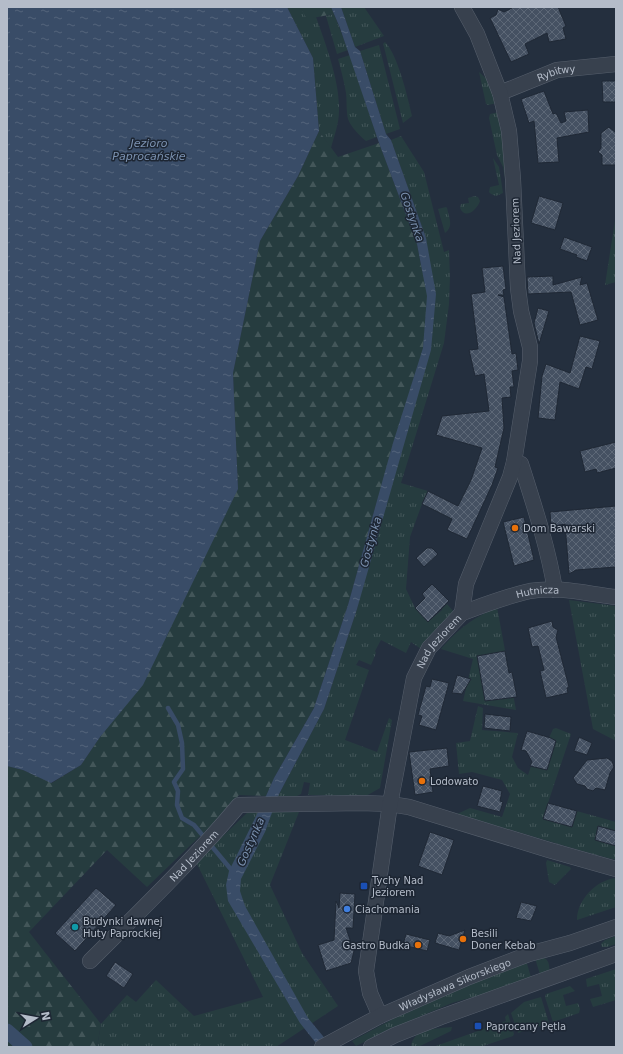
<svg xmlns="http://www.w3.org/2000/svg" width="623" height="1054" viewBox="0 0 623 1054" font-family="'DejaVu Sans',sans-serif">
<style>
.grass{fill:url(#grass-tufts)}
.forest{fill:url(#forest-firs)}
.water{fill:url(#water-ripples)}
.lines{fill:none;stroke-linecap:round;stroke-linejoin:round}
.stream{stroke:#394c67;stroke-width:4.5}
.canal{stroke:#394c67;stroke-width:15}
.building{fill:url(#building-cross-hatch);stroke:#1f2835}
.minor-casing{stroke:#565f6c;stroke-width:16}
.minor{stroke:#38414e;stroke-width:15}
.food-dot{fill:#e8710a;stroke:#1d2633;stroke-width:1.5}
.transit-dot{fill:#1a4fb4;stroke:#1d2633;stroke-width:1.5}
.shop-dot{fill:#3f7fe0;stroke:#1d2633;stroke-width:1.5}
.culture-dot{fill:#0f9aa8;stroke:#1d2633;stroke-width:1.5}
.labels{text-anchor:middle;dominant-baseline:central;stroke-width:3;stroke-linejoin:round;paint-order:stroke}
.street-label{font-size:10px;fill:#b4bcc9;stroke:#1d2633}
.poi-label{font-size:10px;fill:#b4bcc9;stroke:#1d2633;text-anchor:start}
.water-label{font-size:11px;font-style:italic;fill:#7c92b1;stroke:#1d2633}
</style>
<defs>
<pattern id="grass-tufts" width="24" height="20" patternUnits="userSpaceOnUse"><rect width="24" height="20" fill="#263c3f"/><path d="M3 7l-1-3M5 7V3M7 7l1-3M15 17l-1-3M17 17v-4M19 17l1-3" fill="none" stroke="#435659"/></pattern>
<pattern id="forest-firs" width="22" height="20" patternUnits="userSpaceOnUse"><rect width="22" height="20" fill="#263c3f"/><path d="M5 1l3.5 6h-7zM16 11l3.5 6h-7z" fill="#435659"/></pattern>
<pattern id="water-ripples" width="26" height="14" patternUnits="userSpaceOnUse"><rect width="26" height="14" fill="#394c67"/><path d="M2 4q2-2 4 0t4 0M15 11q2-2 4 0t4 0" fill="none" stroke="#53647b"/></pattern>
<pattern id="building-cross-hatch" width="8" height="8" patternUnits="userSpaceOnUse"><rect width="8" height="8" fill="#455162"/><path d="M0 0l8 8M0 8l8-8" fill="none" stroke="#5d6877"/></pattern>
</defs>
<rect width="100%" height="100%" fill="#242f3e"/>
<path class="grass" d="M287 7H300L307 18 316 17C326 45 340 82 339 111 339 124 334 136 331 148L319 131 313 58Z
M341 7H364L384 36 355 47Z
M334 14 348 50 337 54 326 16Z
M385 42C398 55 408 98 412 116L403 123 384 47 383 44Z
M379 45 400 129 386 134 360 51Z
M350 55 377 137 366 141C359 135 351 127 348 119 346 110 347 101 346 93 344 81 341 70 338 59Z
M479 72 488 80 497 103 488 105 486 104Z
M499 112 503 132 507 188 503 167 497 155 489 118 490 114Z
M401 136 424 172 444 252 449 250 450 277 449 304 444 343 401 483 428 491 422 504 410 537 406 589 415 608 428 622 442 610V609L447 604 455 613 421 649 411 642 406 653 381 640 375 651 376 653 371 665 359 660 356 665 369 670 345 740 377 752 389 718 392 720 380 788 366 796 308 795 310 783 304 782 301 794 297 796H278L324 709 357 609 426 238 391 140Z
M493 158 499 167 503 193 496 196 491 194 489 192 490 187 499 185Z
M475 196 478 197 480 201C477 210 465 220 460 208L461 204 469 203 468 198Z
M446 207 447 208C449 218 454 226 445 233L438 209Z
M616 214V282L605 285Z
M569 600 616 606V741L593 729Z
M497 607 516 710 463 701 473 659 441 649C459 628 472 619 497 607Z
M478 706 483 708 482 730 518 733 512 757 518 768 528 775 531 766 547 770 556 740 549 738 553 729 556 728 571 734 548 803 616 822V860L589 853 457 814 470 808 502 817 510 794 502 780 472 772 459 774 456 743 470 741Z
M248 812H299L270 885 302 953 338 1006 276 1047H97L101 1024 127 995 136 1002 156 980 194 1016 263 997 196 862Z
M547 860 570 867 571 869 555 885 549 882 546 863Z
M616 878V907L577 920C577 900 596 880 616 878Z
M616 936V944L607 947H602L601 944 605 940Z
M541 956C549 959 550 965 549 973L541 978 535 958Z
M526 960 532 981 489 994 462 1000 452 1003 395 1027 356 1046 352 1041 391 1020Z
M616 969V1000L593 1007 590 999 602 996 599 984 587 987 586 979Z
M570 986 575 991 563 995 566 1006 578 1003 580 1009 579 1013 553 1022 545 997 546 994Z
M541 997 549 1023 518 1033 511 1013 524 1002Z
M508 1014 514 1034 513 1036 480 1047H433L506 1021 505 1017Z
M452 1027 451 1031 418 1047H411C413 1027 437 1029 452 1027Z"/>
<path class="forest" d="M300 7H331L334 14 307 19Z
M319 131 338 157 379 143 417 244 427 296 423 348 393 443 348 605 314 708 274 778 266 796 239 795 223 814 147 887 107 850 29 932 101 1024 97 1047H7V766L23 770 52 783 81 765 100 737 238 489 233 373 260 241 298 176Z"/>
<path class="water" d="M7 7H287L313 58 319 131 298 176 260 241 233 373 238 489 143 685 100 737 81 765 51 783 23 770 7 766Z
M331 7H341L355 47 360 51 386 134 391 140 426 238 436 294 431 350 357 609 324 709 278 796 265 832 241 879 240 891 245 906 308 1018 332 1047H319L300 1023 228 901 226 885 229 871 266 796 274 778 314 708 348 605 393 443 423 348 427 296 417 244 379 143 340 28Z"/>
<g class="lines">
<path class="stream" d="M168 708 178 725 182 743 183 769 174 782 178 791 177 805 182 818 194 825 234 873"/>
<path class="canal" d="M7 1031 25 1047"/>
</g>
<path class="building" d="M514 7H558L566 26 563 28 566 39 549 42 547 33 525 44 529 54 511 62 490 18 496 15 498 9 504 12Z
M602 81H616V102H603Z
M544 91 553 114 556 113 561 123 566 121 564 112 588 110 589 132 557 138 559 162 538 163 534 121 529 123 521 99Z
M609 127 616 133V165H602V155L598 152 601 148V133Z
M539 196 563 203 555 230 531 223Z
M564 237 592 247 587 261 576 257 577 255 560 249Z
M503 266 506 289 503 290 504 295H498L504 297 512 354 516 353 518 370 512 371 514 387H510L511 397 502 398 504 428 495 467 498 468 492 485 467 539 447 530 452 519 422 504 428 491 458 506 471 480 482 448 436 435 442 416 489 411 484 374 475 376 469 350 478 349 471 294 485 292 482 268Z
M553 276V285L582 277 580 285 587 283 598 320 580 325 571 292 528 294 527 277Z
M538 308 549 311 539 344 534 323Z
M580 336 600 341 592 369 586 367 579 389 560 382 555 420 538 418 542 376 546 364 570 373Z
M616 442V468L597 473 596 469 585 472 580 451Z
M616 506V567L576 570 569 574 565 524 551 527 550 512Z
M524 517 534 560 514 566 503 522Z
M427 548H432L438 554 424 567 416 558Z
M432 584 449 601 428 622 415 608 425 598 422 594Z
M552 621 553 627 558 630 556 637 569 687 567 688 568 693 546 698 540 671 544 670 538 646 532 647 528 628Z
M505 651 509 673 512 672 517 697 485 701 477 656Z
M457 675 471 679 462 694 452 693Z
M432 679 449 683 436 730 419 725 422 716 418 715 426 686 430 687Z
M485 714 511 717 510 731 484 728Z
M527 731 551 738 556 741 547 770 530 766 532 762 526 751 521 750Z
M579 737 592 743 587 755 574 751Z
M447 748 449 766 430 769 433 792 415 795 409 752Z
M607 758 612 761 614 767 610 773 605 790 596 788 593 791 587 789 585 786 577 784 573 778 587 760Z
M483 786 502 791 500 801 503 802 500 812 477 806Z
M548 803 577 811 572 827 543 819Z
M598 826 616 831V846L595 840Z
M430 832 454 840 442 875 418 866Z
M96 888 116 905 75 951 55 933Z
M340 893 355 894 353 928H346L354 951 351 963 326 971 318 945 334 940 336 901 339 908Z
M521 902 537 906 531 921 516 918Z
M465 930 459 950 435 943 438 933 449 936Z
M406 934 430 940 427 951 403 945Z
M115 962 133 974 124 988 106 976Z"/>
<g class="lines">
<g class="minor-casing">
<g id="minor">
<path id="s1" d="M500 93 557 70 616 64"/>
<path d="M514 462 521 464C534 505 548 547 555 590"/>
<path id="s2" d="M462 613C484 605 507 596 530 591 558 586 588 594 616 597"/>
<path id="s3" d="M90 961C141 910 193 860 239 805L361 803 390 804 409 807 549 850 616 869"/>
<path id="s4" d="M380 1016 370 993 366 971 390 804 414 678 429 648 462 613 466 584 510 477 514 462 530 361V347L521 311 518 288 513 179 509 131 500 93 477 34 462 7"/>
<path id="s5" d="M322 1047 380 1016 469 977 529 954 570 943 616 927"/>
<path d="M371 1047 395 1035 441 1017 616 954"/>
</g>
</g>
<use href="#minor" class="minor"/>
</g>
<g class="food-dot">
<circle cx="515" cy="528" r="4"/>
<circle cx="422" cy="781" r="4"/>
<circle cx="463" cy="939" r="4"/>
<circle cx="418" cy="945" r="4"/>
</g>
<g class="transit-dot">
<rect x="360" y="882" width="8" height="8" rx="2"/>
<rect x="474" y="1022" width="8" height="8" rx="2"/>
</g>
<circle class="shop-dot" cx="347" cy="909" r="4"/>
<circle class="culture-dot" cx="75" cy="927" r="4"/>
<g class="labels">
<g class="street-label">
<text stroke="none"><textPath href="#s1" startOffset="60">Rybitwy</textPath></text>
<text transform="translate(516 231) rotate(-92)">Nad Jeziorem</text>
<text stroke="none"><textPath href="#s2" startOffset="79">Hutnicza</textPath></text>
<text stroke="none"><textPath href="#s4" startOffset="389">Nad Jeziorem</textPath></text>
<text stroke="none"><textPath href="#s3" startOffset="148">Nad Jeziorem</textPath></text>
<text stroke="none"><textPath href="#s5" startOffset="147">Władysława Sikorskiego</textPath></text>
</g>
<g class="poi-label">
<text x="523" y="528">Dom Bawarski</text>
<text x="430" y="781">Lodowato</text>
<text x="372" y="880">Tychy Nad<tspan x="372" dy="12">Jeziorem</tspan></text>
<text x="355" y="909">Ciachomania</text>
<text x="83" y="921">Budynki dawnej<tspan x="83" dy="12">Huty Paprockiej</tspan></text>
<text x="471" y="933">Besili<tspan x="471" dy="12">Doner Kebab</tspan></text>
<text x="410" y="945" text-anchor="end">Gastro Budka</text>
<text x="486" y="1026">Paprocany Pętla</text>
</g>
<g class="water-label">
<text x="149" y="143">Jezioro<tspan x="149" dy="13">Paprocańskie</tspan></text>
<text transform="translate(412 217) rotate(71)">Gostynka</text>
<text transform="translate(371 542) rotate(-74)">Gostynka</text>
<text transform="translate(251 842) rotate(-66)">Gostynka</text>
</g>
</g>
<rect width="623" height="1054" fill="none" stroke="#b4bcc9" stroke-width="16"/>
<g transform="translate(36 1018) rotate(79)" stroke="#1d2633" stroke-width="3" paint-order="stroke">
<path d="M0-3L7 15L0 10L-7 15Z" fill="#b4bcc9"/>
<text y="-6" font-size="11" font-weight="bold" text-anchor="middle" fill="#b4bcc9">N</text>
</g>
</svg>
